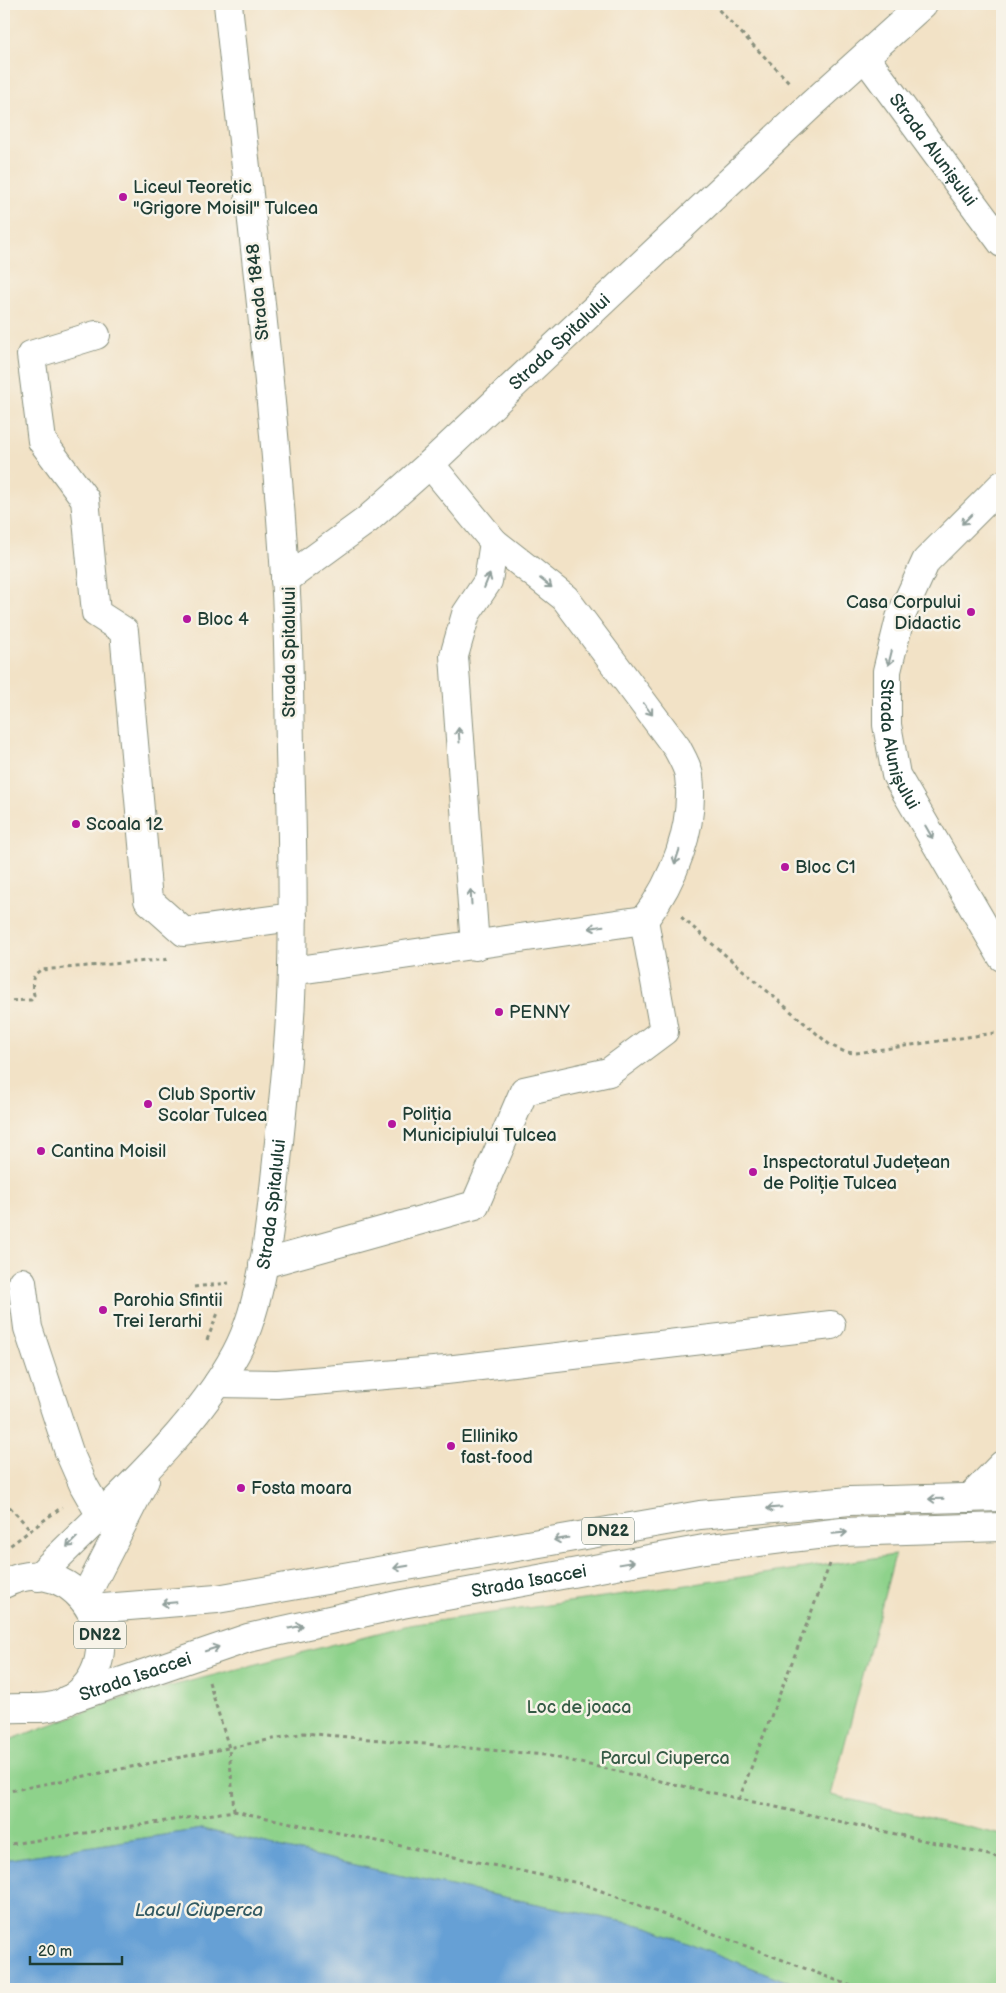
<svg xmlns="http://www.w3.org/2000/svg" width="1006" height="1993" viewBox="0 0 1006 1993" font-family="'Balsamiq Sans',sans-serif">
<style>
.green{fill:#8ed28b;stroke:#568860}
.water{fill:#66a0d5;stroke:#426e84}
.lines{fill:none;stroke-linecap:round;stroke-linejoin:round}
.minor-casing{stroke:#88907d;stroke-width:30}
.major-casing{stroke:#88907d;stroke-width:30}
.path{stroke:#88907d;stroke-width:3;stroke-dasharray:4 4;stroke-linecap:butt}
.minor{stroke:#fff;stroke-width:28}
.major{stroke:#fff;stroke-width:28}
.oneway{stroke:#8f9e9a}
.poi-dot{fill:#b5179e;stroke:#f7f3e8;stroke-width:2}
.labels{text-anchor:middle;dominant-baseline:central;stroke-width:5;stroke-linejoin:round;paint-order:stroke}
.shield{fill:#f7f3e8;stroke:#60746a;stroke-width:1}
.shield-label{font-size:16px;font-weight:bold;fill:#1f3d34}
.street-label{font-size:18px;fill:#1f3d34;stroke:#f7f3e8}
.poi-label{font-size:18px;fill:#1f3d34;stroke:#f7f3e8;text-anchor:start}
.park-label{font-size:18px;fill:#355b45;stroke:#f7f3e8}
.water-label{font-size:19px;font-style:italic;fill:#345b64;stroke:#f7f3e8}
</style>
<rect width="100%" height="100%" fill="#f7f3e8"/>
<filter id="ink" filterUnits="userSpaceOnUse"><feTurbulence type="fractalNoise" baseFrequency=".02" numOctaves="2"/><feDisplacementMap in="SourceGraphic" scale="10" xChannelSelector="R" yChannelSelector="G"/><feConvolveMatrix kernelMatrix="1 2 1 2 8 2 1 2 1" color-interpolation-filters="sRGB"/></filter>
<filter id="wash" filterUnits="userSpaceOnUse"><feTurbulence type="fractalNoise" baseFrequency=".0096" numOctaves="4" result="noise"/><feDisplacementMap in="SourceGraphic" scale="20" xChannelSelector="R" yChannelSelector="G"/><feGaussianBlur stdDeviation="1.12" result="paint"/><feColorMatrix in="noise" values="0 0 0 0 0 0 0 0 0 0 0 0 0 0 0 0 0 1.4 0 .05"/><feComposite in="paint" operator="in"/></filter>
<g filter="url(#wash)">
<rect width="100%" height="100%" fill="#f2e2c6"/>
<path class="green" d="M895 1555 831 1795 1002 1835V1989H806L648 1927 398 1875 202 1829 4 1860V1742L117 1700 409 1625Z"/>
<path class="water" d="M202 1829 398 1875 648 1927 806 1989H4V1860Z"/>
</g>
<g filter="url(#ink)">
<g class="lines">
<g class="minor-casing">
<g id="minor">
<path id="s1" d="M865 57 1002 243"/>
<path d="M96 335 31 355 42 441 85 499 96 613 124 631 148 900 184 932 293 917"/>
<path d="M430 464 494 542 488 581 466 614 454 656 475 946"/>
<path id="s2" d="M1002 485 926 561 900 618 887 671V725L896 775 1002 957"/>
<path id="s3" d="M285 580 367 520 430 464 811 105 923 4"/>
<path d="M292 971 644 920C674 881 695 826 689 776 688 767 681 756 677 748L565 598 494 542"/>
<path d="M263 1264 475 1205 524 1091 609 1072 664 1031 644 920"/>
<path d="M22 1282 28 1328 69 1452 84 1486 100 1514"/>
<path d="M218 1383 277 1384 446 1370 831 1325"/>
<path d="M970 1498 1002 1465"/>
</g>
</g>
<g class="major-casing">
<g id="major">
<path id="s4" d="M38 1577C104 1510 192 1435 236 1353 266 1298 272 1204 279 1142 285 1084 291 1026 292 967 294 895 292 823 290 751 289 693 289 634 285 576 273 385 248 194 228 4"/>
<path d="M4 1584C78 1544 141 1659 67 1701 47 1712 25 1706 4 1709"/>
<path d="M84 1599 145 1480"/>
<path d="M91 1609 217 1599 700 1515 850 1501 1002 1497"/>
<path id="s5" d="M67 1700 248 1638 402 1604 704 1549 782 1539 842 1532 1002 1527"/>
</g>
</g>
<path class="path" d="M713 4 791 84
M681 917 830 1045 845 1052 856 1053 1002 1032
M4 1001 31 1000 34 995C32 985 30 976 41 970L171 959
M194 1287 229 1283
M207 1340 218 1313
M4 1501 31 1530
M4 1550 62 1507
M209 1682 229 1748 234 1811
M4 1792 304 1733 545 1755 1002 1858
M739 1799 830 1564
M4 1845 234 1811 583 1884 859 1989"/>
<use href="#minor" class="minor"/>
<use href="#major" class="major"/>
</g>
<defs><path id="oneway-shaft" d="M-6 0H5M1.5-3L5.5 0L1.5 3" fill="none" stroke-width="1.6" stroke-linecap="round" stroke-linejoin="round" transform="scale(1.25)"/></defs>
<g class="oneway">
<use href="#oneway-shaft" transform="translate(967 519) rotate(135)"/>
<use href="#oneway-shaft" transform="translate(487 581) rotate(-68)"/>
<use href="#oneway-shaft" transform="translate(546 583) rotate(38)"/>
<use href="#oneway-shaft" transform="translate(890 658) rotate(104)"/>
<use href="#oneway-shaft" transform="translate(648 709) rotate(53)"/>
<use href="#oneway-shaft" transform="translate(459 735) rotate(-94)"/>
<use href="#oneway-shaft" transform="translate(929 832) rotate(60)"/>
<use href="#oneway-shaft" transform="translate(677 857) rotate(108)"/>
<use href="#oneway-shaft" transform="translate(471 897) rotate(-94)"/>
<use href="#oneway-shaft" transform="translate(596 927) rotate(171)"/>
<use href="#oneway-shaft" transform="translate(936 1499) rotate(179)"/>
<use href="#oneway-shaft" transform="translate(774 1508) rotate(175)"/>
<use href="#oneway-shaft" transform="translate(840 1533) rotate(-5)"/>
<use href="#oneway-shaft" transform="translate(561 1539) rotate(170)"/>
<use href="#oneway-shaft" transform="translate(72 1542) rotate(135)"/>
<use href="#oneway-shaft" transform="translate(627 1563) rotate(-10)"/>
<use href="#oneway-shaft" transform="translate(401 1567) rotate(170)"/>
<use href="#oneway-shaft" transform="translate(169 1603) rotate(175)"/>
<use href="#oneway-shaft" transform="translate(296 1627) rotate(-12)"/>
<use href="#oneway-shaft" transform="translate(212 1649) rotate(-18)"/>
</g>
</g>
<g class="poi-dot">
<circle cx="123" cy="197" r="5"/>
<circle cx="971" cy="612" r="5"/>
<circle cx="187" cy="619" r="5"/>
<circle cx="76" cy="824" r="5"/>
<circle cx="785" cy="867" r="5"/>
<circle cx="499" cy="1012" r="5"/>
<circle cx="148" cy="1104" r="5"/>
<circle cx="392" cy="1124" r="5"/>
<circle cx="41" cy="1151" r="5"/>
<circle cx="753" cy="1172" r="5"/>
<circle cx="103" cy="1310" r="5"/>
<circle cx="451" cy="1446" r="5"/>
<circle cx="241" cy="1488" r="5"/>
</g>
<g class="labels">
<g class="shield">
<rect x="582" y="1517.5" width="52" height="27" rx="4"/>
<rect x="74" y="1621.5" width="52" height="27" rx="4"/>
</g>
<g class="shield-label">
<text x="608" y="1531">DN22</text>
<text x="100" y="1635">DN22</text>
</g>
<g class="street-label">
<text stroke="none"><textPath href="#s1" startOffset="115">Strada Alunișului</textPath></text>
<text transform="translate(258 292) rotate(-96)">Strada 1848</text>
<text stroke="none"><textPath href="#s3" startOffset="364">Strada Spitalului</textPath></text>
<text transform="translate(289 652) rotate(-90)">Strada Spitalului</text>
<text stroke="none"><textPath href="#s2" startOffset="300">Strada Alunișului</textPath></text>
<text stroke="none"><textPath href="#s4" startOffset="454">Strada Spitalului</textPath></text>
<text stroke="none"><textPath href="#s5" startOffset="478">Strada Isaccei</textPath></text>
<text stroke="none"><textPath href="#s5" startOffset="72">Strada Isaccei</textPath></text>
</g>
<g class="poi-label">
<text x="133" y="187">Liceul Teoretic<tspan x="133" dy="21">"Grigore Moisil" Tulcea</tspan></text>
<text x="961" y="602" text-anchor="end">Casa Corpului<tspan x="961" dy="21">Didactic</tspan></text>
<text x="197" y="619">Bloc 4</text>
<text x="86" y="824">Scoala 12</text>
<text x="795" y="867">Bloc C1</text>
<text x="509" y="1012">PENNY</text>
<text x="158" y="1094">Club Sportiv<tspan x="158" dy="21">Scolar Tulcea</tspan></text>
<text x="402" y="1114">Poliția<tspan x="402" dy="21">Municipiului Tulcea</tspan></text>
<text x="51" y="1151">Cantina Moisil</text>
<text x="763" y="1162">Inspectoratul Județean<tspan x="763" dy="21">de Poliție Tulcea</tspan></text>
<text x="113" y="1300">Parohia Sfintii<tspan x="113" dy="21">Trei Ierarhi</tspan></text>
<text x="461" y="1436">Elliniko<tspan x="461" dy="21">fast-food</tspan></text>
<text x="251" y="1488">Fosta moara</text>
</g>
<g class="park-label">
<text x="579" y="1707">Loc de joaca</text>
<text x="665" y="1758">Parcul Ciuperca</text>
</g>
<g class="water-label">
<text x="199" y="1910">Lacul Ciuperca</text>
</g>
</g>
<rect width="1006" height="1993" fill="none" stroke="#f7f3e8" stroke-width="20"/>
<path d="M30 1956v8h92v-8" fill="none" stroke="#1f3d34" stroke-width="2.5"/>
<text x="38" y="1956" font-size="15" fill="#1f3d34" stroke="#f7f3e8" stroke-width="4" paint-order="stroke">20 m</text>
</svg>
